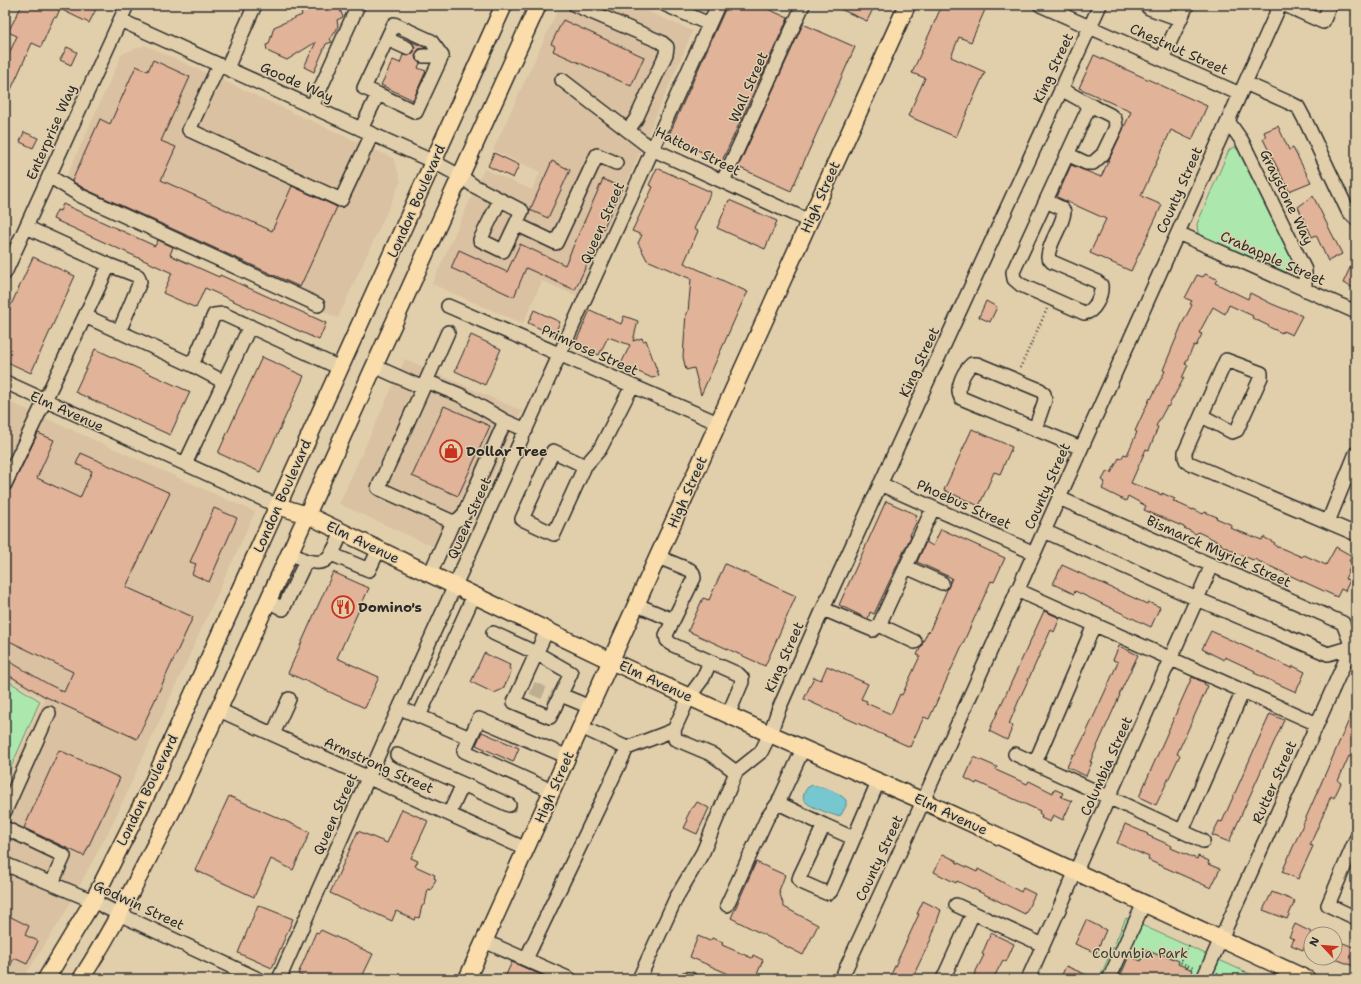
<svg xmlns="http://www.w3.org/2000/svg" width="1361" height="984" viewBox="0 0 1361 984" font-family="'Shantell Sans',sans-serif">
<style>
.built{fill:#dac1a1}
.green{fill:#ace8ae;stroke:#6c8a6c}
.water{fill:#76c7cf;stroke:#58898d}
.building{fill:#e1b398;stroke:#2b2b2b}
.lines{fill:none;stroke-linecap:round;stroke-linejoin:round}
.minor-tunnel{stroke:#bdae92;stroke-width:13;stroke-dasharray:13 6;stroke-linecap:butt}
.minor-casing{stroke:#2b2b2b;stroke-width:16}
.major-casing{stroke:#2b2b2b;stroke-width:19}
.path{stroke:#2b2b2b;stroke-width:2.5;stroke-dasharray:1 3;stroke-linecap:butt}
.minor{stroke:#e1cfac;stroke-width:13}
.major{stroke:#faddab;stroke-width:16}
.labels{text-anchor:middle;dominant-baseline:central;stroke-width:3;stroke-linejoin:round;paint-order:stroke}
.street-label{font-size:14px;fill:#2b2b2b;stroke:#e1cfac}
.poi-label{font-size:14px;font-weight:bold;fill:#2b2b2b;stroke:#e1cfac;text-anchor:start}
.park-label{font-size:14px;fill:#383e38;stroke:#e1cfac}
</style>
<rect width="100%" height="100%" fill="#e1cfac"/>
<filter id="ink" filterUnits="userSpaceOnUse"><feTurbulence type="fractalNoise" baseFrequency=".025" numOctaves="2"/><feDisplacementMap in="SourceGraphic" scale="8" xChannelSelector="R" yChannelSelector="G"/><feConvolveMatrix kernelMatrix="1 2 1 2 8 2 1 2 1" color-interpolation-filters="sRGB"/></filter>
<g filter="url(#ink)">
<path class="built" d="M560 5H633L693 31 577 296 542 281 523 324 432 284 484 169 532 190 540 172 493 150Z
M688 5H710L706 13Z
M145 45 393 158 401 181 338 318 60 191 122 54Z
M405 359 522 411 456 557 339 504Z
M5 400 255 512 112 825 62 918 23 979H5V787L44 699 5 676Z"/>
<path class="green" d="M1234 147 1239 150 1294 257 1295 264 1293 269 1286 272 1205 237 1198 233 1197 224 1229 150Z
M5 679 40 701 5 781Z
M1126 918 1261 979H1099Z"/>
<path class="water" d="M812 785C824 787 837 791 846 800V806L841 815 837 816C830 814 807 806 804 800 802 796 805 791 807 788Z"/>
<path class="building" d="M22 5H98L89 23 60 9 56 18 54 17 41 47 32 43 5 103V63L17 36 8 32Z
M299 5H338L343 17 337 20 338 26 336 31 330 39 332 42 326 44 314 72 304 67 316 42 287 60 269 52 267 50 266 45 269 44 274 27 302 15Z
M727 5H759L788 18 722 161 668 137Z
M831 5H875L867 21Z
M942 5H987L971 42 959 37 951 57 985 72 956 137 908 116 925 78 912 73Z
M563 20 644 57 631 86 553 51 555 46 551 44Z
M803 24 855 47 791 191 738 167Z
M410 41 426 48 419 49 415 56 416 60 420 63 418 68 426 71 413 100 381 85 393 60 400 63 403 55 408 56 414 52 415 47Z
M67 47 77 52 71 65 60 60Z
M1094 55 1207 106 1192 140 1171 130 1141 196 1162 205 1131 271 1090 253 1106 219 1057 197 1071 165 1101 177 1131 112 1079 88Z
M153 60 190 77 161 141 176 147 161 180 272 231 292 186 337 207 300 287 85 189 72 181 100 119 110 124 136 66 148 71Z
M1278 126 1289 150 1293 148 1311 182 1289 191 1263 139 1266 137 1264 132Z
M24 132 38 138 33 148 20 142Z
M494 153 519 165 513 178 488 166Z
M552 161 570 170 548 218 530 210Z
M657 168 711 192 694 229 698 231 684 263 748 292 742 303 701 395 694 368 686 370 683 357 686 313 688 312 691 279 647 260 638 243 642 235 632 231 653 187 649 185Z
M603 179 622 188 575 290 526 268 514 297 451 268 459 250 507 272 520 244 565 265Z
M1313 196 1342 254 1328 261 1316 235 1312 237 1298 207Z
M729 200 777 221 765 249 717 228Z
M63 204 155 246 158 240 173 247 170 255 219 277 220 275 326 323 319 340 205 288 196 308 163 293 172 273 53 219 57 210 60 211Z
M1356 255V289L1343 283Z
M33 257 75 276 31 373 5 361V318Z
M1205 274 1217 279 1215 283 1248 299 1250 293 1272 304 1289 311 1290 310 1302 316 1292 335 1283 331 1282 333 1269 327V326L1252 318 1253 316 1229 305 1225 314 1213 307 1199 333 1202 334 1196 346 1194 345 1185 364 1188 365 1182 378H1184L1168 407 1167 406 1156 426 1158 427 1149 450 1146 449 1131 483 1162 495V493L1175 499 1173 501 1193 510V509L1203 514 1205 512 1217 517 1216 518 1232 525 1230 528 1262 540 1263 537 1275 543 1274 545 1302 557 1304 555 1326 565 1336 547 1352 556 1349 561 1352 563 1345 579 1350 580 1345 591 1341 589 1337 597 1254 559 1253 560 1235 552 1221 545V543L1198 532 1196 534 1184 528V527L1144 510 1146 506 1128 496 1126 501 1102 489 1105 482 1102 480 1107 471 1111 473 1119 458 1121 459 1124 454 1127 455 1137 432 1135 431 1150 398 1151 399 1165 371 1163 370 1182 324 1192 305 1190 304 1192 301 1185 298 1197 275 1203 277Z
M986 301 997 307 990 322 979 317Z
M534 310 560 322 554 335 528 323Z
M590 310 621 324 624 316 638 321 633 341 642 338 643 341 646 340 659 376 652 378 621 364 630 345 608 337 599 355 575 344Z
M471 335 501 349 485 385 455 371Z
M95 349 190 392 170 435 75 392Z
M262 357 304 376 260 472 218 453Z
M444 406 490 426 458 496 412 476Z
M972 429 1012 447 1000 474 994 472 979 506 944 490Z
M38 433 54 440 37 478 80 498 92 471 76 464 81 453 170 493 126 587 193 617 137 739 44 696 5 673V659L48 684 64 692 73 672 5 639V492L9 491 12 487Z
M886 501 917 515 915 520 917 521 910 535 911 536 874 614 870 612 868 619 839 605Z
M214 508 237 518 209 582 192 574 196 564 190 562Z
M941 529 1005 558 994 582 991 581 929 719 924 717 910 747 804 699 814 677 821 680 827 666 868 684 861 699 867 701 866 703 891 714 900 694 902 695 920 656 917 655 928 631 929 632 952 578 917 562 926 542 933 546Z
M725 564 796 596 765 666 688 631 703 598 709 600Z
M1062 565 1147 604 1148 602 1160 607 1151 627 1075 591 1074 594 1053 584Z
M333 572 369 588 337 658 379 677 365 708 288 673Z
M1044 611 1060 618 1054 632 1051 630 1019 700 1009 724 1013 726 1007 740 989 731Z
M1211 631 1292 668 1293 666 1305 672 1296 692 1254 673 1255 671 1225 657 1224 660 1202 649Z
M1119 646 1138 655 1119 695H1120L1090 762H1092L1086 776 1067 767 1073 754 1075 755 1086 733 1108 685 1118 662 1113 660Z
M484 653 510 665 509 667 511 672 503 689 494 693 471 682Z
M1192 677 1205 683 1204 684 1208 686 1177 754 1180 755 1156 805 1139 797Z
M1356 704V759L1349 756 1338 781 1341 783 1334 798 1331 796 1320 822 1310 845 1313 846 1298 879 1282 872Z
M1270 714 1284 720 1229 842 1212 835 1219 821 1222 822Z
M482 732 519 748 513 762 476 745Z
M59 750 120 778 84 856 24 828Z
M974 757 997 767 996 770 1027 784 1029 781 1053 793 1054 789 1063 793 1061 797 1072 801 1063 820 1053 815 1050 822 1041 818 1042 815 1039 813 1040 811 977 782 976 784 965 778Z
M229 796 310 832 293 870 271 859 254 897 195 870Z
M697 802 709 808 697 834 684 828 688 820 686 819 692 807H694Z
M402 809 428 821 411 858 418 861 415 866 435 875 434 878 436 879 431 890 428 889 425 904 422 906 419 918 416 917 415 920 396 911 392 921 330 893 358 831 387 843Z
M1125 824 1148 834 1147 835 1172 846 1171 848 1197 859 1198 856 1209 861 1208 864 1220 869 1211 888 1148 860 1149 857 1117 843Z
M943 854 957 861 956 862 977 872 978 869 1021 892 1023 888 1035 894 1025 914 957 881 956 883 934 872Z
M756 862 785 875 779 891 784 907 818 925 803 955 731 918Z
M1272 892 1295 901 1287 919 1263 910Z
M923 901 941 910 931 939 916 970H917L913 979H889L919 914H917Z
M258 905 293 919 272 968 238 953Z
M5 914 29 926 25 935 38 941 27 964 14 958 5 977Z
M1086 920 1106 930 1096 953 1075 944Z
M1295 924 1311 932 1303 950 1291 945 1294 939 1289 937Z
M321 930 373 954 361 979H308L298 974 316 932 319 933Z
M991 933 1014 944 1006 962 1003 960 993 979H972L984 955 982 954Z
M698 936 710 941 712 938 723 942 722 945 752 958 753 955 763 960 755 979H740L690 957Z
M1339 943H1343L1356 948V967L1333 958H1335V952Z
M1146 950 1161 956 1162 954 1179 961 1178 964 1193 970 1189 979H1119L1129 956 1141 961Z
M512 962 550 979H504Z
M1066 966 1096 979H1060Z"/>
<g class="lines">
<path class="minor-tunnel" d="M532 688 553 697"/>
<g class="minor-casing">
<path id="minor" d="M575 5 661 42 667 47 666 54 636 119 628 130
M666 5 709 24
M1040 5 1240 94
M1146 5 1149 8 1180 19
M1285 5 1323 22 1330 5
M120 20 434 162 460 176 474 186 522 211 503 251 480 240 500 200
M387 39 407 48
M423 56H442
M1162 59 1187 5
M219 65 189 130 341 200 372 134
M227 68 255 5
M562 80 652 149 809 221
M1245 83 1290 103 1298 107 1307 124 1348 211 1356 219
M378 94 364 88 394 24 431 41 442 56
M312 107 358 5
M1228 121 1242 141 1305 270V290
M361 129 378 94 416 112 442 56
M1067 154 1086 163H1093L1103 154 1116 127 1115 119 1110 115 1090 105
M49 176 81 196 318 305
M723 181 803 5
M1046 201 1061 208 1064 212C1062 228 1049 241 1048 257L1052 262 1096 281 1101 285C1102 295 1095 312 1084 313L1021 285 1014 279 1013 272 1090 105 1061 89
M516 224 556 243 597 155 616 163
M26 227 109 265 85 316 192 365 214 315 223 314 340 368
M1178 233 1356 312
M109 265 138 276 140 282 119 332
M5 273 127 5
M448 306 718 423
M374 366 423 388 378 488 453 522 430 574
M426 381 460 395 505 421 526 430
M5 382 278 506
M224 382 250 326
M423 388 448 332
M1202 416 1232 432 1237 430 1261 377V373L1226 360 1185 452V457L1187 462 1356 534
M1035 429 1045 400 1044 394 1040 390 977 364H972C964 371 955 388 961 398L1081 448
M185 464 224 382 192 365
M585 466 553 451 522 519 554 534 585 466 600 449 632 386
M5 484 85 316
M880 484 1034 553
M1059 498 1343 623 1352 647
M453 522 459 519 464 514 505 421
M1328 522 1356 453
M1044 531 1197 599 1328 654 1352 647 1356 649
M331 554 369 570 379 549
M658 557 690 570 693 573 694 578 666 635 667 640 671 644 738 674 742 678V682L728 715
M306 561C311 561 319 564 324 561 333 556 338 540 342 532
M906 567 942 583
M1017 590 1317 724
M268 601 283 609 306 561 290 553
M637 605 673 620
M823 609 873 630 879 625 933 508
M879 625 915 642
M493 633 536 653 571 673 550 717 514 702 547 630
M561 695 590 707
M400 708 470 738
M219 710 526 849
M419 716 474 595
M581 727 627 748 674 730 689 697 703 678 710 662
M674 730 675 739 713 755 736 772
M273 734 289 699
M803 749 778 803 824 825 800 876 799 879 801 882 826 893H829L831 891 878 782
M1015 754 1203 841
M397 755 463 784
M1035 763 1094 625
M552 791 464 751 479 719 568 757
M5 811 49 713
M449 814 463 784 509 805
M824 825 853 838
M5 828 64 856 52 883
M1182 831 1243 691
M1356 839 1328 905 1356 918
M5 864 93 901 119 914 258 979
M727 905 767 818 778 803
M956 905 1043 945
M484 941 570 979
M526 959 627 748
M279 979 384 742 718 5
M639 979 676 898 703 852 736 772 761 752 770 734 778 711 823 609 1100 5
M686 979H690
M841 979 915 819 1280 5
M943 979 973 913
M1028 979 1212 565
M1109 979 1144 903
M1203 979 1356 637"/>
</g>
<g class="major-casing">
<path id="major" d="M278 506 307 515 611 661 770 734 923 801 1307 979
M46 979 93 901 153 782 504 5
M81 979C118 921 148 859 179 797L538 5
M467 979 907 5"/>
</g>
<path class="path" d="M1020 368 1047 309
M1189 945 1180 962 1195 969
M1217 973 1230 979
M1241 979 1245 970"/>
<use href="#minor" class="minor"/>
<use href="#major" class="major"/>
</g>
</g>
<defs>
<g id="shop-ring" transform="scale(1.15)"><circle r="9.5" fill="#e1cfac" stroke="#c8321e" stroke-width="1.5"/><path d="M-5-2.5h2.3a2.7 3.5 0 0 1 5.4 0H5L5.5 6h-11ZM-1.5-2.5h3a1.5 2.3 0 0 0-3 0Z" fill="#c8321e"/></g>
<g id="restaurant-ring" transform="scale(1.15)"><circle r="9.5" fill="#e1cfac" stroke="#c8321e" stroke-width="1.5"/><path d="M-5-6h1v4h1v-4h1v4h1v-4h1v5L-1.5 .5V6h-2V.5L-5-1ZM5-6V6H3V1.5H1.5Q1.5-4 5-6Z" fill="#c8321e"/></g>
</defs>
<g fill-rule="evenodd">
<use href="#shop-ring" x="451" y="451"/>
<use href="#restaurant-ring" x="343" y="607"/>
</g>
<g class="labels">
<g class="street-label">
<text transform="translate(1179 49) rotate(24)">Chestnut Street</text>
<text transform="translate(1053 68) rotate(-65)">King Street</text>
<text transform="translate(297 82) rotate(24)">Goode Way</text>
<text transform="translate(748 87) rotate(-66)">Wall Street</text>
<text transform="translate(51 132) rotate(-66)">Enterprise Way</text>
<text transform="translate(698 151) rotate(26)">Hatton Street</text>
<text transform="translate(1179 190) rotate(-66)">County Street</text>
<text transform="translate(820 197) rotate(-66)">High Street</text>
<text transform="translate(1287 197) rotate(64)">Graystone Way</text>
<text transform="translate(416 201) rotate(-66)">London Boulevard</text>
<text transform="translate(602 223) rotate(-66)">Queen Street</text>
<text transform="translate(1273 258) rotate(24)">Crabapple Street</text>
<text transform="translate(590 350) rotate(24)">Primrose Street</text>
<text transform="translate(919 362) rotate(-65)">King Street</text>
<text transform="translate(67 411) rotate(24)">Elm Avenue</text>
<text transform="translate(1047 486) rotate(-66)">County Street</text>
<text transform="translate(687 492) rotate(-66)">High Street</text>
<text transform="translate(282 496) rotate(-66)">London Boulevard</text>
<text transform="translate(964 504) rotate(24)">Phoebus Street</text>
<text transform="translate(469 518) rotate(-66)">Queen Street</text>
<text transform="translate(363 542) rotate(26)">Elm Avenue</text>
<text transform="translate(1219 551) rotate(24)">Bismarck Myrick Street</text>
<text transform="translate(784 657) rotate(-66)">King Street</text>
<text transform="translate(656 681) rotate(25)">Elm Avenue</text>
<text transform="translate(379 765) rotate(24)">Armstrong Street</text>
<text transform="translate(1106 766) rotate(-66)">Columbia Street</text>
<text transform="translate(1274 782) rotate(-66)">Rutter Street</text>
<text transform="translate(554 787) rotate(-66)">High Street</text>
<text transform="translate(147 790) rotate(-64)">London Boulevard</text>
<text transform="translate(335 814) rotate(-66)">Queen Street</text>
<text transform="translate(951 814) rotate(25)">Elm Avenue</text>
<text transform="translate(879 858) rotate(-65)">County Street</text>
<text transform="translate(139 905) rotate(25)">Godwin Street</text>
</g>
<g class="poi-label">
<text x="466" y="451">Dollar Tree</text>
<text x="358" y="607">Domino's</text>
</g>
<g class="park-label">
<text x="1140" y="953">Columbia Park</text>
</g>
</g>
<rect width="1361" height="984" fill="none" stroke="#e1cfac" stroke-width="20"/>
<rect x="10" y="10" width="1341" height="964" fill="none" stroke="#2b2b2b" stroke-width="1.5" filter="url(#ink)"/>
<g transform="translate(1323 946) rotate(296)"><circle r="19" fill="#e1cfac" stroke="#988d78"/>
<path d="M0-3L7 15L0 10L-7 15Z" fill="#c8321e"/>
<text y="-6" font-size="11" font-weight="bold" text-anchor="middle" fill="#2b2b2b">N</text>
</g>
</svg>
